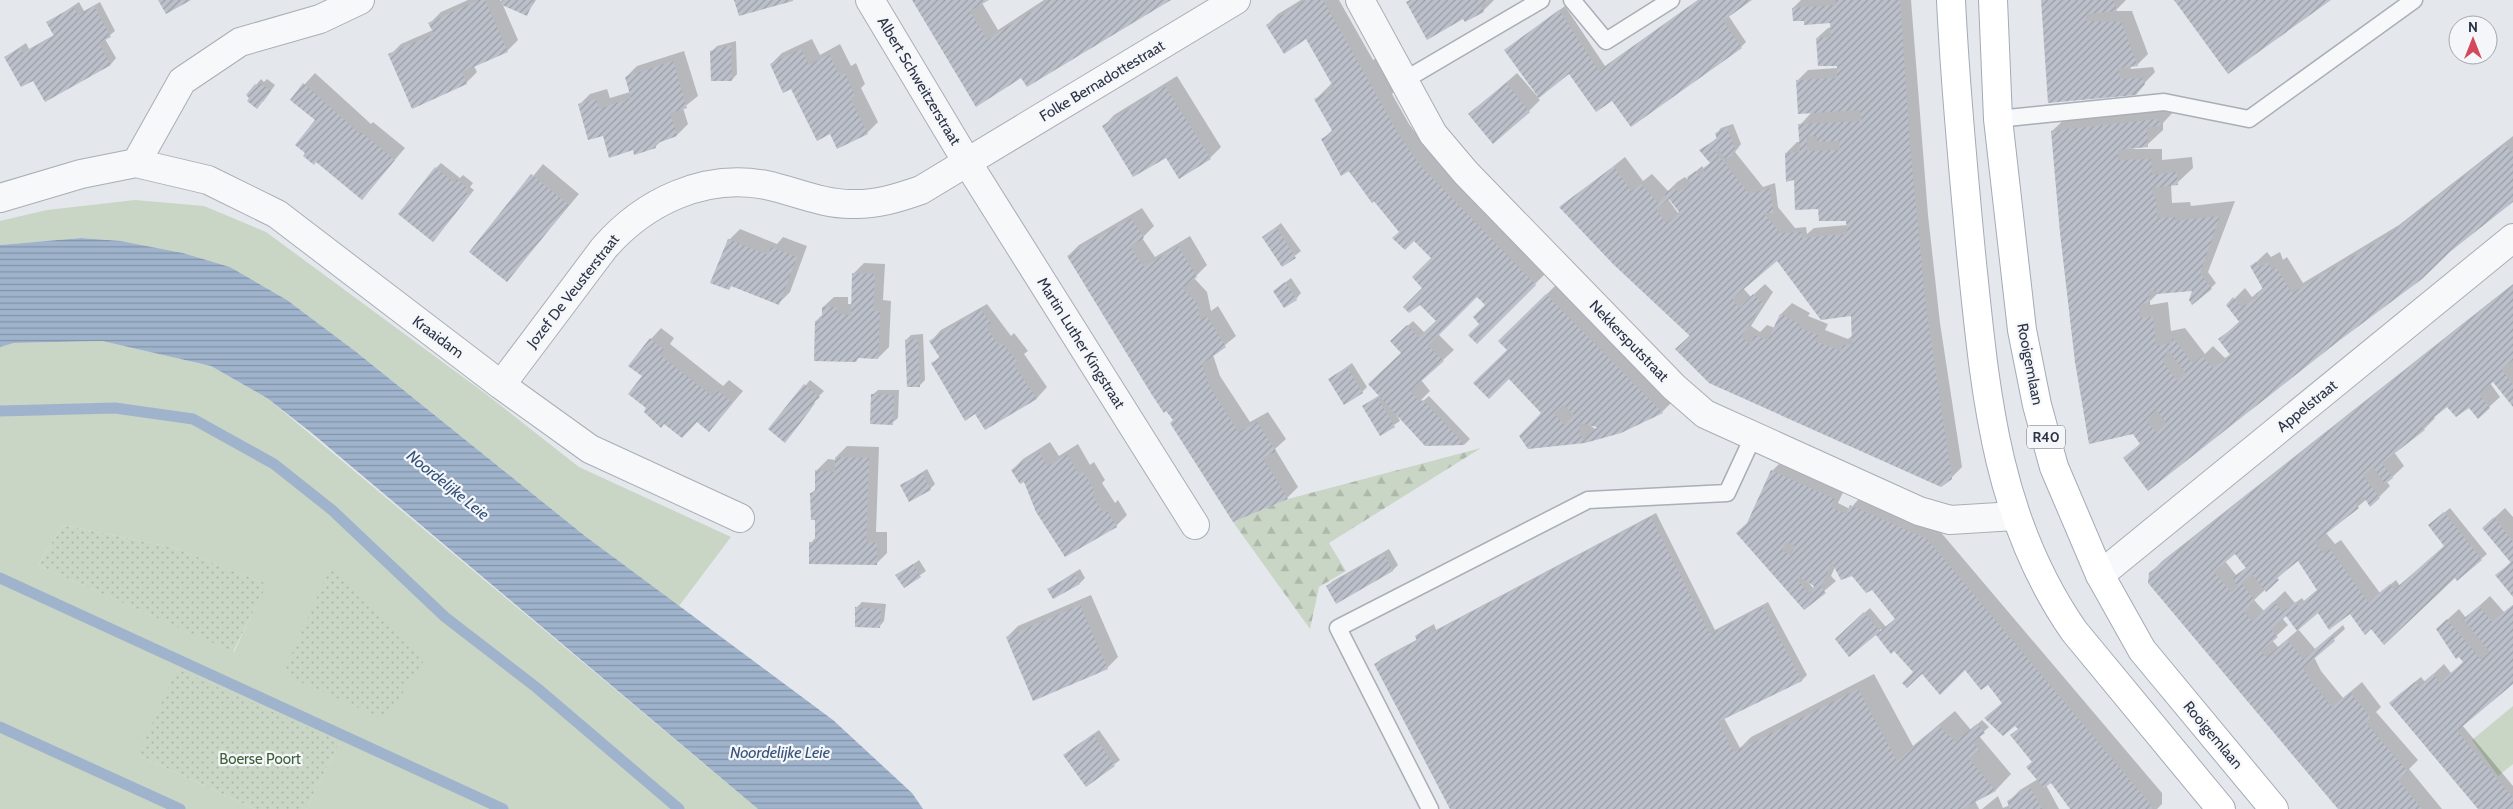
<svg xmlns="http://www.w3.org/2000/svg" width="2513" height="809" viewBox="0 0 2513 809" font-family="Cabin,sans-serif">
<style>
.grass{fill:#c9d6c5;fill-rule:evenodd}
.forest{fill:url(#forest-firs)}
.garden{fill:url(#garden-dots)}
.water{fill:url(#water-rules)}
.shadow{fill:#0003;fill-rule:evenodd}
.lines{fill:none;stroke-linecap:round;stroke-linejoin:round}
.stream{stroke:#9fb4cc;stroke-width:11}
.building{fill:url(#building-hatch);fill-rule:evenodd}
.lane-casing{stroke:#a9aeb7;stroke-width:19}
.street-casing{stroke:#a9aeb7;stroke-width:30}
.primary-casing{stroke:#a3abb8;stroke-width:30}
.lane{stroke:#f7f8fa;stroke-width:16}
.street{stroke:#f7f8fa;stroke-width:28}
.primary{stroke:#fff;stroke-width:28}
.labels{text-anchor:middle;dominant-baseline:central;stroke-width:4.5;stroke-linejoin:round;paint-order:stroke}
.shield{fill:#f4f6f9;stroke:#676e7b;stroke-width:1}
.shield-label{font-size:14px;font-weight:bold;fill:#2b3445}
.street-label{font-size:15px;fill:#2b3445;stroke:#f4f6f9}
.park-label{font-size:15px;fill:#3f6138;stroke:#f4f6f9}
.water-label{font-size:16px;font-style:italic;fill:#34527a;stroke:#f4f6f9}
</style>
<defs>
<pattern id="forest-firs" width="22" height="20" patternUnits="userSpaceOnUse" patternTransform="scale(1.25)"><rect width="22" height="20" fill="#c9d6c5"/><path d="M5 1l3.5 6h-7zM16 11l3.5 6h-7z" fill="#adb8ab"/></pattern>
<pattern id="garden-dots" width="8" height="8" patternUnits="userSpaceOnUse" patternTransform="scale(1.25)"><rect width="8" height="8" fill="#c9d6c5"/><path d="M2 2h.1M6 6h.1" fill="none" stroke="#adb8ab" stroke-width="1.8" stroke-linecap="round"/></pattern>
<pattern id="water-rules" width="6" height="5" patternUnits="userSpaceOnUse" patternTransform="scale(1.25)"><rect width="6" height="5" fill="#9fb4cc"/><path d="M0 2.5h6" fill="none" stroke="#8293a7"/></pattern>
<pattern id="building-hatch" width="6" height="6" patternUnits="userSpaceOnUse" patternTransform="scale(1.25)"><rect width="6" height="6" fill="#bbc0ca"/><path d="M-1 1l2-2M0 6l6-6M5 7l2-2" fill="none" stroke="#989da6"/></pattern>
</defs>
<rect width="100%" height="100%" fill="#e4e7ec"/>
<path class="grass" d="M135 200 204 206 266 232 486 394 579 467 731 537 679 606 585 536 355 351 287 300 230 267 183 253 121 241 81 238 0 245V221L47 210Z
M102 341 211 366 267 398 758 809H306L340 742 138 755 255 809H0V347L14 343ZM63 525 175 548 266 584 234 652 38 565Z
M2513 706V764L2498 776 2472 740Z"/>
<path class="forest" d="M1481 448 1329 543 1346 571 1319 587 1310 629 1233 522 1288 499Z"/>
<path class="garden" d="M63 525 175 548 267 584 233 652 38 565Z
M330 568 425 659 385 720 283 674Z
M177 669 340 742 306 809H255L138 755Z"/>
<path class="water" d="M81 238 121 241 183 253 230 267 287 300 355 351 585 536 833 720 912 793 923 809H758L313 434 267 398 211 366 102 341 14 343 0 347V245Z"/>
<path class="shadow" d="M468 0H500L502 3 503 0H536L526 15 502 3 518 40 507 51 474 66 477 72 466 83 390 55 401 44 433 30 430 23 441 12Z
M913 0H987L982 3 998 30 1044 0H1168L1022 77Z
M1301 0H1339L1373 60 1379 57 1397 88 1392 94 1409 124 1431 154 1546 273 1477 342 1487 305 1477 295 1438 334 1454 350 1421 380 1430 391 1421 400 1422 402 1429 396 1470 439 1465 444 1426 445 1396 414 1400 421 1380 434 1363 406 1380 395 1402 353 1391 341 1413 321 1424 332 1437 320 1432 258 1415 239 1400 232 1322 140 1333 129 1316 99 1332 83 1307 37 1267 25 1278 14Z
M1410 0H1494L1483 11 1464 18 1407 3Z
M1698 0H1750L1728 15 1746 42 1741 47 1612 99 1569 72 1538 98 1540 100 1529 111 1493 142 1470 114 1517 73 1537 96 1538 95 1505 50 1565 6 1605 66Z
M1801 0H1911L1928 215 1940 323 1962 467 1951 478 1676 349 1690 335 1561 208 1625 157 1643 181 1652 174 1668 191 1677 182 1685 177 1687 179 1702 166 1704 169 1711 163 1701 150 1717 138 1716 134 1721 128 1733 124 1741 144 1735 152 1763 187 1775 183 1778 207 1795 228 1806 227 1807 234 1814 228 1847 225V220L1819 207 1795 179 1786 153 1797 142H1800V125L1812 112 1797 81 1808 70 1838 68V64L1817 38 1828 28 1832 27 1831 22 1805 19 1793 8ZM1670 197 1680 211 1678 213 1668 199ZM1777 259 1852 315 1853 335 1848 339 1825 330 1828 324 1808 316 1810 313 1792 303 1781 314 1775 328 1767 325 1760 332 1751 326 1773 292 1765 284 1751 297 1743 288Z
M2043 0H2126L2115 11H2132L2148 54 2137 65H2130L2131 69 2153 67 2155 72 2135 93 2050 102Z
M79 2 84 11 100 2 115 31 105 39 116 58 111 64 45 100 34 80 5 57 26 43 29 49 54 35 48 23Z
M812 39 820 55 840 44 851 66 856 63 865 84 861 88 878 122 867 133 830 132 771 64 782 53Z
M736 41 737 74 732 80 711 52 717 46Z
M684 51 698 96 683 108 688 124 677 135 662 140 655 147 633 149 603 134 579 105 590 94 607 89 610 98 630 92 626 77 637 66Z
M315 73 371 124 373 122 405 148 362 198 317 120 291 99Z
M1177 76 1221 147 1210 158 1104 126 1114 115Z
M261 79 264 82 267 79 275 85 263 102 256 85Z
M2176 109 2163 123V130L2147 145 2127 148V149H2162V160L2192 157 2193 168 2177 183 2171 184 2172 203 2190 202 2191 206 2235 201 2208 272 2216 283 2211 288 2196 286 2159 292 2150 301V305L2168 302 2171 331 2185 328 2205 354 2213 346 2225 358 2231 354 2220 339 2240 321 2228 305 2245 288 2252 297 2264 287 2252 266 2267 252 2271 257 2280 252 2283 260 2287 257 2303 283 2399 225 2513 136V201L2125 458 2141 443 2052 131 2068 116Z
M441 163 460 178 463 175 473 183 470 187 474 190 438 235 436 168Z
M543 164 579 194 507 280 471 252Z
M1142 208 1154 226 1142 238 1155 257 1190 236 1207 265 1194 278 1207 292 1211 311 1218 306 1236 336 1213 355 1220 376 1250 422 1268 412 1286 439 1275 449 1298 487 1287 498 1234 520 1175 420 1068 256 1079 245Z
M1281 223 1301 251 1283 265 1264 237Z
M740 229 777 244 783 237 807 246 790 292 779 303 732 285 729 289V240Z
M864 263 885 264 883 300 891 301 889 347 878 358 859 357 856 361 816 321 823 314V307L834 297H848V304H853V274Z
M1291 278 1301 293 1296 299 1274 291Z
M1557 284 1673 401 1662 412 1620 432 1585 442 1543 413 1509 378 1508 350 1500 341ZM1589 424 1599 426 1596 430Z
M2513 284V405L2494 381 2490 383 2500 397 2478 417 2469 406 2448 405 2433 417 2435 418 2424 429 2394 452 2404 466 2387 482 2390 486 2379 497 2367 499 2326 533 2335 544 2341 540 2380 593 2396 580 2400 586 2445 546 2429 525 2450 508 2487 554 2457 579 2455 577 2372 627 2350 612H2319L2298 629 2315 649 2343 625 2345 629 2314 657 2321 671 2343 698 2362 682 2381 707 2376 712 2418 760 2409 769 2442 809H2339L2150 574 2161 562ZM2236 552 2247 567 2236 575 2225 561ZM2298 559 2319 589 2304 601 2302 598 2295 603 2285 591 2264 611 2254 600ZM2286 615 2298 630 2278 647 2272 640 2288 625 2282 618Z
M987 304 1011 336 1014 333 1028 351 1024 354 1047 387 1037 398 985 428 975 413 933 363 940 356 931 341 941 330Z
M661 328 674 338 670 344 723 386 729 380 743 391 719 419 698 421 648 408 643 376 651 339Z
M923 334 925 380 920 385 906 340 911 335Z
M1352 363 1367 387 1362 392 1330 379Z
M810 380 824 391 814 401 815 403 790 436 770 429Z
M878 390H899L898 418 892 423 872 395Z
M1050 442 1059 456 1078 444 1090 465 1094 462 1105 480 1102 483 1115 503 1118 500 1127 515 1116 526 1065 556 1025 480 1012 470 1023 459Z
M847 446 879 447 876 532H887V553L876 564 811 543 816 537 817 519 811 493 816 489 817 470 828 459 836 460V457Z
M1783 460 1845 488 1838 503 1850 509 1862 495 1938 529 2162 793V804L2157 809H2072L2051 781 2046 785 2059 809H1982L1998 796 2003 808 2010 805 2009 801 2020 790 2038 779 2027 767 2033 761 2019 728 1988 683 1965 668 1915 672 1881 629 1849 656 1842 633 1870 608 1886 627 1896 618 1872 589 1853 574 1835 567 1831 576 1836 581 1804 608 1748 523 1772 471ZM1807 581 1816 586 1814 589Z
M927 469 935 484 930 489 902 485Z
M2505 508 2513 517V595L2497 575 2511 562 2494 518Z
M1656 513 1715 630 1768 602 1807 675 1802 680 1724 718 1740 748 1751 737 1874 674 1913 746 1955 711 1971 730 1982 720 1989 727 1979 736 2011 774 1996 790 1975 801 1979 809H1452L1376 664 1381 659 1418 639 1416 636 1422 631 1434 624 1436 630Z
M1389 549 1398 565 1393 570 1336 602 1327 586 1333 581Z
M919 560 926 571 904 586 897 576Z
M1080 569 1085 578 1080 583 1048 589Z
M1091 595 1118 657 1107 668 1007 637 1018 626Z
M2490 596 2504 612 2513 605V683L2462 725 2513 786V809H2480L2396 697 2421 677 2425 682 2444 664 2451 673 2465 662 2437 629 2459 609 2466 618Z
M862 602 886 604 884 621 879 627 856 608Z
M1099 730 1120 760 1087 785 1065 755Z"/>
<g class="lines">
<path class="stream" d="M0 411 115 408 193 419 274 464 332 510 445 617 537 688 679 809
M0 578 503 809
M0 727 180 809"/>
</g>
<path class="building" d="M158 0H191L166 14Z
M479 0H485L508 52 462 72 467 84 412 109 388 54 434 34 428 23Z
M502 0H534L527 16 500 4Z
M734 0H793V1L739 16Z
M912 0H989L970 11 987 40 1049 0H1171L1027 87 1021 78 976 107Z
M1306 0H1323L1399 135 1420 165 1536 285 1477 344 1468 335 1479 324 1473 317 1485 305 1477 297 1428 346 1444 361 1410 391 1420 402 1423 400 1465 445 1425 446 1368 384 1401 353 1390 341 1407 325 1419 338 1436 321 1420 305 1409 313 1403 307 1422 288 1412 277 1431 258 1414 241 1405 250 1392 238 1399 232 1374 201 1372 203 1349 171 1341 176 1321 139 1333 132 1314 99 1334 88 1306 39 1284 54 1266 25Z
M1410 0H1490L1481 5 1484 12 1465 22 1463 19 1427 40 1406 2Z
M1698 0H1752L1723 21 1742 48 1631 127 1612 101 1596 112 1569 74 1539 98 1504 50 1559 10 1599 71Z
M1835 0H1900L1910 146 1926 307 1952 479 1941 487 1709 383 1675 349 1690 336 1613 264 1559 207 1614 166 1631 191 1641 184 1658 203 1666 196 1664 193 1674 188 1678 192 1691 183 1687 177 1696 171 1700 176 1705 172 1702 169 1710 163 1699 150 1717 139 1715 133 1727 128 1736 151 1731 153 1733 156 1725 159 1718 148 1715 151 1749 194 1769 188 1774 213H1764L1780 233 1801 232 1802 238 1847 234 1846 221H1819L1818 209 1795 210 1794 180 1786 182 1785 153 1800 152 1798 124 1861 121 1860 110 1798 114 1796 80 1837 78V66H1818L1816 38 1831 37 1830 23 1804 25V21H1793L1792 8 1836 5ZM1817 136V142L1839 141 1840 150 1807 151V137ZM1669 199 1680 213 1666 223 1656 209ZM1777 261 1821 320 1851 316 1852 344 1840 346 1843 349 1840 351 1836 349 1815 341 1818 335 1798 327 1800 324 1780 314 1768 340 1755 335 1750 344 1741 337 1763 303 1753 294 1740 308 1732 299Z
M2041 0H2113L2117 11 2086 14V21L2121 22 2138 66 2119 68 2120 79 2142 78 2145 84 2136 95 2048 103Z
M2174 0H2331L2228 74Z
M94 6 111 37 99 43 111 65 45 102 33 81 21 87 4 57 21 48 23 53 54 36 46 22 73 7 79 15Z
M731 45 732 81H711L710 51Z
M801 49 809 65 829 54 840 76 845 73 855 96 850 98 868 134 837 149 830 134 817 141 791 89 783 93 770 64Z
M673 61 687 108 670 113 677 136 655 144 656 148 634 155 633 150 609 158 603 136 588 140 578 104 596 99 599 109 631 98 625 77Z
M260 83 271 91 257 109 247 101 249 98 246 95 255 84 258 86Z
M303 83 360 134 361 132 395 160 362 200 316 162 314 165 303 156 305 153 295 145 315 120 290 100Z
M1506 83 1530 112 1493 144 1468 114Z
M1165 86 1211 159 1179 179 1166 158 1133 177 1102 126Z
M2158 119 2162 126 2147 127 2148 147 2118 150V160L2151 159 2152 175 2177 172 2178 185 2152 188 2153 197H2156L2157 218 2175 217V221L2220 216 2200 273 2212 289 2192 305 2189 300 2192 291 2157 294V291H2149L2150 303 2142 304 2139 308 2140 318 2153 317 2156 346 2171 343 2173 338 2193 364 2202 356 2213 368 2231 356 2218 339 2240 323 2226 305 2233 297 2241 307 2258 297 2256 294 2263 289 2250 266 2256 262 2260 267 2268 262 2272 270 2276 267 2292 293 2387 236 2505 144 2513 153V202L2451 251 2422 279 2340 340 2148 491 2123 458 2140 444 2133 434 2089 444 2075 362 2060 233 2051 131ZM2168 350 2186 374 2177 381 2163 362ZM2156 410 2166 423 2156 432 2147 422Z
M435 167 455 183 457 179 468 189 466 192 470 195 433 242 398 214Z
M531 174 569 205 507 282 469 252Z
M1131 218 1144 238 1130 247 1144 267 1178 246 1197 277 1182 288 1197 303 1200 320 1207 316 1226 347 1202 364 1210 387 1238 432 1257 422 1276 451 1263 458 1288 499 1233 522 1170 423 1173 420 1166 411 1164 413 1152 395 1067 256Z
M1276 227 1296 258 1282 267 1262 237Z
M728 239 768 255 771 247 797 257 779 305 731 286 729 290 710 283Z
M852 273 875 274 873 311H880L878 359 858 358 856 362 814 361 815 321H822V307H837V314L851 315Z
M1285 282 1297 300 1284 308 1273 291Z
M2513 285V360L2501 369 2513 385V407L2493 382 2479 394 2490 408 2478 419 2469 408 2456 417 2447 407 2422 427 2425 430 2382 463 2393 478 2385 484 2373 467 2363 476 2380 498 2370 507 2364 497 2355 503 2359 508 2314 543 2324 554 2330 549 2368 602 2390 584 2394 590 2444 546 2428 525 2444 512 2482 560 2457 581 2455 578 2384 645 2371 629 2365 635 2350 614 2329 630 2318 613 2297 631 2286 616 2271 630 2278 637 2261 651 2266 657 2287 640 2303 659 2332 635 2335 641 2303 668 2311 682 2332 707 2350 692 2371 718 2366 723 2408 772 2398 780 2422 809H2338L2148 583 2149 573ZM2235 554 2246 568 2232 578 2238 586 2231 592 2214 572ZM2298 561 2317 590 2298 606 2296 602 2282 612 2274 601 2252 621 2244 612 2255 600 2241 583 2252 574 2266 592 2279 580 2277 578Z
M1546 294 1587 336 1663 413 1621 433 1585 443 1528 449 1519 436 1541 413 1509 379 1489 399 1473 383 1507 350 1498 341ZM1563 405 1574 415 1565 425 1554 414ZM1579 423 1597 427 1584 440 1580 436Z
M981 309 991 323 986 326 999 346 1002 343 1018 362 1014 365 1037 399 985 430 975 414 965 421 931 363 940 358 929 341Z
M650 338 664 350 660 355 712 396 717 390 733 403 709 432 697 422 682 438 664 424 661 428 644 412 646 408 628 394 642 376 628 366Z
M918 339 920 387H907L905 340Z
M1347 367 1363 393 1344 405 1328 379Z
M804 384 820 397 809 407 811 409 785 443 768 429Z
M871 394 894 395 893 425 870 424Z
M1377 397 1395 427 1380 436 1362 406Z
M1039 452 1048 466 1067 454 1079 475 1083 472 1088 479 1095 492 1092 494 1103 513 1107 510 1117 527 1065 557 1036 512 1024 482 1020 484 1011 470Z
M835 457 869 458 866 542 877 543V565L809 564V542H815V520H811L810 493H815V470L835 472Z
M1771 470 1835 499 1831 507 1846 514 1850 505 1927 539 2151 805 2152 809H2070L2051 783 2044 788 2026 767 2032 762 2010 735 2018 729 2015 726 2003 736 1984 718 2002 703 1988 685 1981 690 1965 670 1940 695 1922 674 1907 688 1902 683 1913 672 1894 651 1891 654 1876 635 1849 657 1835 639 1864 612 1880 631 1895 619 1872 590 1866 593 1852 576 1841 580 1832 563 1821 587 1826 593 1804 610 1736 533 1747 523ZM1786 542 1795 546 1791 555 1782 551ZM1799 577 1814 586 1810 595 1798 581Z
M922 473 931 490 909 502 900 485Z
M1651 517 1710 634 1763 607 1802 681 1718 722 1734 752 1858 689 1897 761 1939 726 1955 742 1977 724 1985 733 1973 742 1980 750 1969 759 1996 791 1962 809H1450L1374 664 1417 641 1415 636 1428 628 1430 634Z
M2494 517 2513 542V597L2495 575 2511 563 2482 528Z
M1384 554 1393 571 1336 604 1326 586Z
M913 564 921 577 904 588 895 575Z
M1075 574 1080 584 1053 599 1047 589Z
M1080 605 1108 669 1033 701 1006 637Z
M2513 605V684L2457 731 2513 798V809H2478L2389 703 2415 682 2419 686 2433 674 2440 683 2463 662 2459 657 2456 659 2436 629 2447 619 2481 660 2490 652 2463 619 2479 606 2492 622Z
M855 607 881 609 880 628 855 627Z
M1093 734 1115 766 1086 787 1063 755Z
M2030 787 2042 809H2010L2007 801Z"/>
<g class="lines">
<g class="lane-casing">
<path id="lane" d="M1572 0 1606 41 1671 0
M1403 81 1541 0
M1998 119 2164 102 2249 119 2414 0
M1430 809 1338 628 1588 500 1727 493 1753 437"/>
</g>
<g class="street-casing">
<path id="street" d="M870 0 967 162 1195 525
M1360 0 1433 134 1466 173 1674 387 1705 414 1919 511 1950 520 2015 516
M136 163 182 81 240 42 320 19 360 0
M0 198 81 174 136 163 208 180 277 214 501 385 590 449 740 518
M501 385 604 248C644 202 704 173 766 185 794 191 822 204 851 204 876 205 898 198 921 190L1236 0
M2100 575 2513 238"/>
</g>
<g class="primary-casing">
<path id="primary" d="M1951 0C1955 85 1963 168 1971 253 1985 387 1994 516 2074 631L2221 809
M1993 0 1998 119 2022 330 2037 405 2054 467 2100 575 2142 650 2274 809"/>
</g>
<use href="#lane" class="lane"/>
<use href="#street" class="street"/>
<use href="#primary" class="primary"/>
</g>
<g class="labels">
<rect class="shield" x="2027" y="425.5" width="38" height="23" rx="4"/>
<g class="shield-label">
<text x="2046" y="437">R40</text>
</g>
<g class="street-label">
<text transform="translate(919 81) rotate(59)">Albert Schweitzerstraat</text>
<text transform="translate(1102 81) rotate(-31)">Folke Bernadottestraat</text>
<text transform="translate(573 291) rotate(-52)">Jozef De Veusterstraat</text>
<text transform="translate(438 337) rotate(37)">Kraaidam</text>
<text transform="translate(1629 341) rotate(46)">Nekkersputstraat</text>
<text transform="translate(1081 343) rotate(58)">Martin Luther Kingstraat</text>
<text transform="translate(2030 364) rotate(79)">Rooigemlaan</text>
<text transform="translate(2307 406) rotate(-39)">Appelstraat</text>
<text transform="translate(2213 735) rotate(50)">Rooigemlaan</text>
</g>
<g class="park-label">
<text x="260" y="759">Boerse Poort</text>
</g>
<g class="water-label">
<text transform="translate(448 485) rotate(39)">Noordelijke Leie</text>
<text x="780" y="752">Noordelijke Leie</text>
</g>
</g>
<g transform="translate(2473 40)"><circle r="24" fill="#f4f6f9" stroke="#a4a8b1"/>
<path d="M0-4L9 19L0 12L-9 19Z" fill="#d1495b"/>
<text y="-8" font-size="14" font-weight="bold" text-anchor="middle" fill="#2b3445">N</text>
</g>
</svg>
